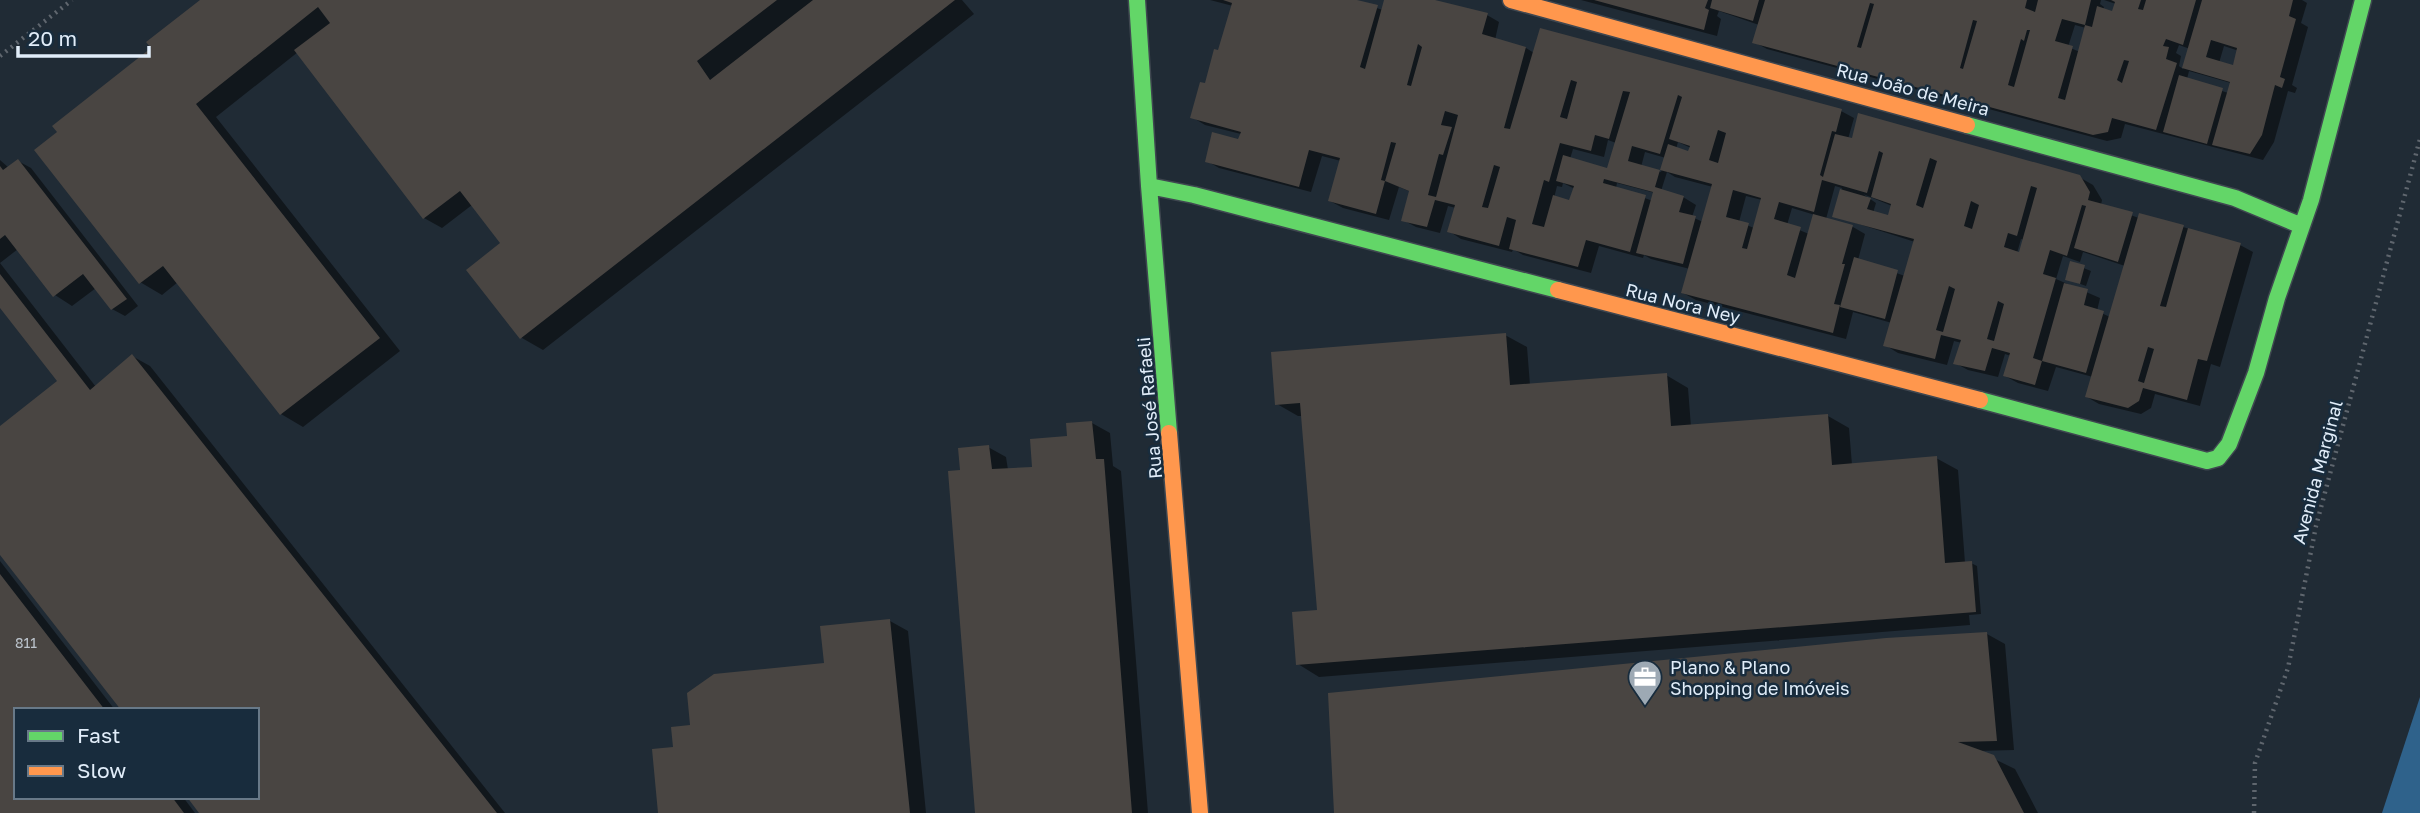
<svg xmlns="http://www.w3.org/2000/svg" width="2420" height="813" viewBox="0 0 2420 813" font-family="'Golos Text',sans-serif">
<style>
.water{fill:#2f628b}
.shadow{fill:#0007;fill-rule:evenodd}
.building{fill:#494542;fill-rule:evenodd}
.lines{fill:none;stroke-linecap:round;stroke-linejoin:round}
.fast-casing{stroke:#3f4750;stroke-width:19}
.slow-casing{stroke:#3f4750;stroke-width:19}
.path{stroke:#5f666e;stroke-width:4.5;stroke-dasharray:2 5;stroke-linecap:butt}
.fast{stroke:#63d668;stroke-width:16}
.slow{stroke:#ff974d;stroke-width:16}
.labels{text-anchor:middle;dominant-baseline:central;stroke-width:5;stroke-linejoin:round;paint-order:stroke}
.number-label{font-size:14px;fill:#bbc3cb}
.street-label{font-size:18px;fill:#e1edf9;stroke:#182c3d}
.poi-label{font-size:18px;fill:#e1edf9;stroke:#182c3d;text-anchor:start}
</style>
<rect width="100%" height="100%" fill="#202b35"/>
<path class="water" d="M2420 697V813H2382Z"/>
<path class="shadow" d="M204 0H962L974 14 543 350 522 338 469 270 502 244 472 205 442 228 424 218 298 52 216 117 400 351 303 427 281 414 178 282 162 295 140 282 59 132 153 48Z
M1210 0H1350L1383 10 1386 0H1430L1487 15 1499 22 1495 40 1526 48 1534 53 1841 111 1854 118 1848 139 2079 177 2093 185 2102 200 2101 205 2139 218 2183 227 2240 245 2253 252 2220 367 2211 364 2200 406 2155 394 2151 408 2141 414 2099 404 2087 397 2093 377 2056 367 2048 391 2018 383 2005 376 2011 356 2005 354 1998 377 1968 370 1955 363 1962 343 1954 341 1947 365 1898 353 1885 345 1892 323 1853 312 1846 339 1696 300 1683 293 1690 269 1651 259 1644 255 1643 258 1599 246 1591 273 1523 255 1513 249 1512 252 1461 239 1449 231 1456 208 1448 206 1440 233 1416 227 1403 220 1411 192 1399 187 1389 220 1343 208 1330 201 1341 161 1322 156 1311 192 1219 168 1207 161 1239 141 1241 134 1205 125 1192 117 1219 52 1233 6ZM1608 140 1616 143 1608 171 1570 159 1573 149 1604 157ZM1678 142 1691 148 1689 153 1676 149ZM1645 152 1666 158 1661 172 1641 167ZM1667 172 1675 177 1713 187 1703 222 1692 217 1696 205 1683 197 1661 191ZM1563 183 1575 189 1570 202 1554 198 1557 186 1562 187ZM1617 183 1655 193 1653 201 1616 188ZM1835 186 1842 188 1834 216 1915 242 1905 276 1858 260 1865 234 1853 227 1826 219ZM1863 194 1892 206 1889 217 1873 213 1876 203ZM1746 196 1762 200 1754 228 1739 222ZM1792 208 1815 215 1809 234 1787 225ZM2021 239 2024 240 2020 254 2017 253ZM2083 252 2125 266 2110 317 2097 311 2100 298 2056 279 2063 256 2080 262Z
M1581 0H2101L2100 4 2104 7 2103 10 2113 13 2116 4 2104 0H2302L2307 3 2301 23 2308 27 2292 85 2297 88 2295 93 2288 91 2274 142 2263 160 2125 124 2121 138 2107 141 1767 49 1754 42 1759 25 1719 11 1717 16 1721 19 1717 36ZM2075 25 2086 28 2080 52 2068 47ZM2179 45 2190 49 2183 69 2179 66 2181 56 2176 53ZM2224 46 2239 51 2233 66 2219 63ZM2189 71 2231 83 2228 93 2187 79Z
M0 160 9 168 18 161 31 168 138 306 125 316 112 309 96 288 72 306 55 295 18 249 0 263Z
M0 263 96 387 132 356 150 366 505 813H202L257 797V710L0 551V428L60 381 0 305Z
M2071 263 2091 271 2086 286 2067 279Z
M1505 335 1527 347 1530 385 1666 375 1688 388 1691 427 1828 416 1849 428 1852 465 1936 458 1958 470 1965 563H1971L1977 566 1981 614 1969 615 1970 625 1319 677 1298 664 1318 611 1303 416H1298L1277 404Z
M1092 423 1110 433 1113 466 1121 471 1148 813H977L962 472 988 447 1006 457 1008 470 1034 469 1069 438Z
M0 561 115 710H16V797H183L195 813H0Z
M890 621 908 631 926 813H660L675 749 692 726 826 665Z
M1987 634 2005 644 2014 750 1978 751 2015 769 2038 813H1336Z"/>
<path class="building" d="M200 0H777L697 61 710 80 813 0H955L520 339 466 270 500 243 460 191 423 219 294 50 330 23 318 7 196 104 380 338 280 415 163 266 139 284 34 150 57 132 52 126 151 48 146 42Z
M1223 0H1357L1378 5 1360 67 1365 69 1384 0H1435L1488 13 1482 34 1526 47 1504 128 1510 129 1540 28 1842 109 1836 132 1832 131 1820 175 1823 177 1835 134 1852 138 1858 113 2080 175 2090 192 2088 200 2133 212 2118 262 2074 248 2086 206 2082 205 2067 256 2050 250 2043 274 2056 278 2033 358 2042 361 2035 385 2003 376 2010 353 1992 348 1985 371 1953 364 1961 340 1941 335 1935 359 1883 346 1914 239 1832 217 1840 189 1871 198 1867 209 1888 215 1891 204 1871 197 1883 153 1879 151 1867 193 1822 180 1814 212 1779 202 1774 219 1801 227 1787 275 1795 278 1813 214 1853 225 1842 264H1845L1834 304 1840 305 1833 333 1681 293 1712 184 1660 170 1668 144 1688 151 1690 146 1669 139 1682 97 1678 95 1660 154 1632 146 1628 161 1660 170 1655 187 1684 196 1679 212 1696 216 1683 264 1636 253 1653 192 1604 179 1603 183 1646 195 1630 252 1586 240 1578 267 1509 249 1516 220 1507 217 1499 246 1447 232 1455 205 1435 200 1427 227 1401 221 1409 191 1385 181 1396 143 1391 142 1381 180 1385 181 1376 214 1328 201 1340 158 1309 150 1299 187 1205 162 1212 132 1238 139 1241 132 1190 118 1200 82 1205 83 1214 49 1218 50 1232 3ZM1418 44 1422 47 1411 86 1407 85ZM1571 80 1577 82 1567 119 1560 117ZM1623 91 1630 92 1607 168 1563 155 1556 181 1574 186 1569 200 1553 195 1544 227 1532 224 1544 180 1549 182 1560 143 1591 151 1595 135 1609 139ZM1445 111 1458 115 1436 197 1428 195 1439 154 1443 155 1452 127 1441 125ZM1718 130 1726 133 1718 163 1709 160ZM1930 158 1937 161 1923 208 1916 205ZM1494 165 1500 167 1488 208 1482 207ZM2031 186 2037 188 2019 252 2004 247 2008 233 2017 236ZM1733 190 1761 198 1747 249 1742 248 1749 223 1726 217ZM1971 201 1979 205 1972 229 1964 226ZM1949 286 1955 289 1943 332 1936 330ZM1998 301 2004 304 1994 341 1987 339Z
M1594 0H1708L1705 8 1709 10 1704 30Z
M1712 0H1759L1753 21 1710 8Z
M1765 0H2027L2025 8 2035 12 2038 0H2091L2085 25 2062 19 2055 41 2073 46 2058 98 2065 100 2085 25 2092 27 2097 6 2112 11 2115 2 2111 0H2141L2138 9 2143 10 2146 0H2196L2183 45 2166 39 2163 46 2169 47 2166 59 2177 63 2156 130 2112 118 2108 132 2093 135 1752 43ZM1870 3 1874 4 1861 48 1857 47ZM1973 20 1977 21 1963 69 1960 68ZM2027 30H2030L2014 87 2008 85 2021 39 2024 41ZM2124 60 2129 61 2122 83 2117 80Z
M2202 0H2293L2289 16 2296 19 2280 77 2285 79 2282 88 2275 85 2262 135 2250 154 2212 145 2230 82 2182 68ZM2211 40 2237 48 2233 65 2206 57Z
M2179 75 2223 88 2207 144 2163 132Z
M18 159 127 299 111 310 83 274 53 297 5 235 0 239V166L3 170Z
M2139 213 2184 225 2160 306 2166 307 2188 228 2241 243 2207 361 2198 359 2187 400 2143 388 2139 401 2128 408 2085 397ZM2148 347 2154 349 2144 383 2138 381Z
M1854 257 1898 270 1885 319 1840 307Z
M2070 261 2085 265 2080 284 2065 280Z
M0 274 90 390 132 354 497 813H199L187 797H257V710H121L0 555V426L57 381 0 308Z
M2064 283 2088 289 2084 305 2104 311 2086 373 2042 361Z
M1506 333 1510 385 1667 373 1671 426 1828 414 1832 465 1937 456 1945 563 1972 561 1976 612 1296 665 1292 612 1317 610 1300 403 1275 405 1271 352Z
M1092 421 1096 459H1104L1132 813H975L948 471 960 470 958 448 989 445 992 469 1032 467 1030 439 1067 436 1066 423Z
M0 574 105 710H16V797H172L184 813H0Z
M890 619 910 813H658L652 749 673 747 671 727 690 725 687 693 714 674 824 663 820 626Z
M1987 632 1997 741 1958 742 1994 755 2024 813H1334L1328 693 1886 638Z"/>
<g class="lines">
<g class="fast-casing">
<path id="fast" d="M1137 0 1149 186 1169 433
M1967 125 2235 198 2302 226
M1149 186 1194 195 1558 290
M1980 400 2207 461 2218 458 2229 444 2256 373 2277 298 2311 200 2363 0"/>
</g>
<g class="slow-casing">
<path id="slow" d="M1511 0 1967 125
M1558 290 1980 400
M1169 433 1200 813"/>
</g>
<path class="path" d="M0 56 72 0
M2254 813 2255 763 2288 668 2316 526 2420 139"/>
<use href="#fast" class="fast"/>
<use href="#slow" class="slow"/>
</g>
<defs>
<g id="office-pin" transform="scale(1.75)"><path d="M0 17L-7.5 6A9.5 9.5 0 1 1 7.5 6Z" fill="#9da9b4" stroke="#182c3d"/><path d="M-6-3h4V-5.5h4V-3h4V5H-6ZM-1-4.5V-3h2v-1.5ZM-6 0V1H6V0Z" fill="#fff"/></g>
</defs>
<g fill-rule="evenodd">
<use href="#office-pin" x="1645" y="677"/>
</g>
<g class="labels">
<g class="number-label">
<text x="26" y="642">811</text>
</g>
<g class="street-label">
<text transform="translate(1913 89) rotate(15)">Rua João de Meira</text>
<text transform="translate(1683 303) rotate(14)">Rua Nora Ney</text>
<text transform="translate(1149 408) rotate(-95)">Rua José Rafaeli</text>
<text transform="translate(2317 472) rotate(-75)">Avenida Marginal</text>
</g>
<g class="poi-label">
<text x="1670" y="667">Plano &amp; Plano<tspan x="1670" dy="21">Shopping de Imóveis</tspan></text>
</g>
</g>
<rect x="14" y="708" width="245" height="91" fill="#182c3d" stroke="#687988" stroke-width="2"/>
<rect x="28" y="731" width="35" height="10" fill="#63d668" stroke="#687988" stroke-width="2"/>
<text x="77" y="743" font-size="21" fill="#e1edf9">Fast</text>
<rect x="28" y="766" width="35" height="10" fill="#ff974d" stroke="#687988" stroke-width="2"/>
<text x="77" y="778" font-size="21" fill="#e1edf9">Slow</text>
<path d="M18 46v10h131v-10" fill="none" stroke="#e1edf9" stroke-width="3.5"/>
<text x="28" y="46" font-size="21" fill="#e1edf9" stroke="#182c3d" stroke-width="5" paint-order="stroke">20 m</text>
</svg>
